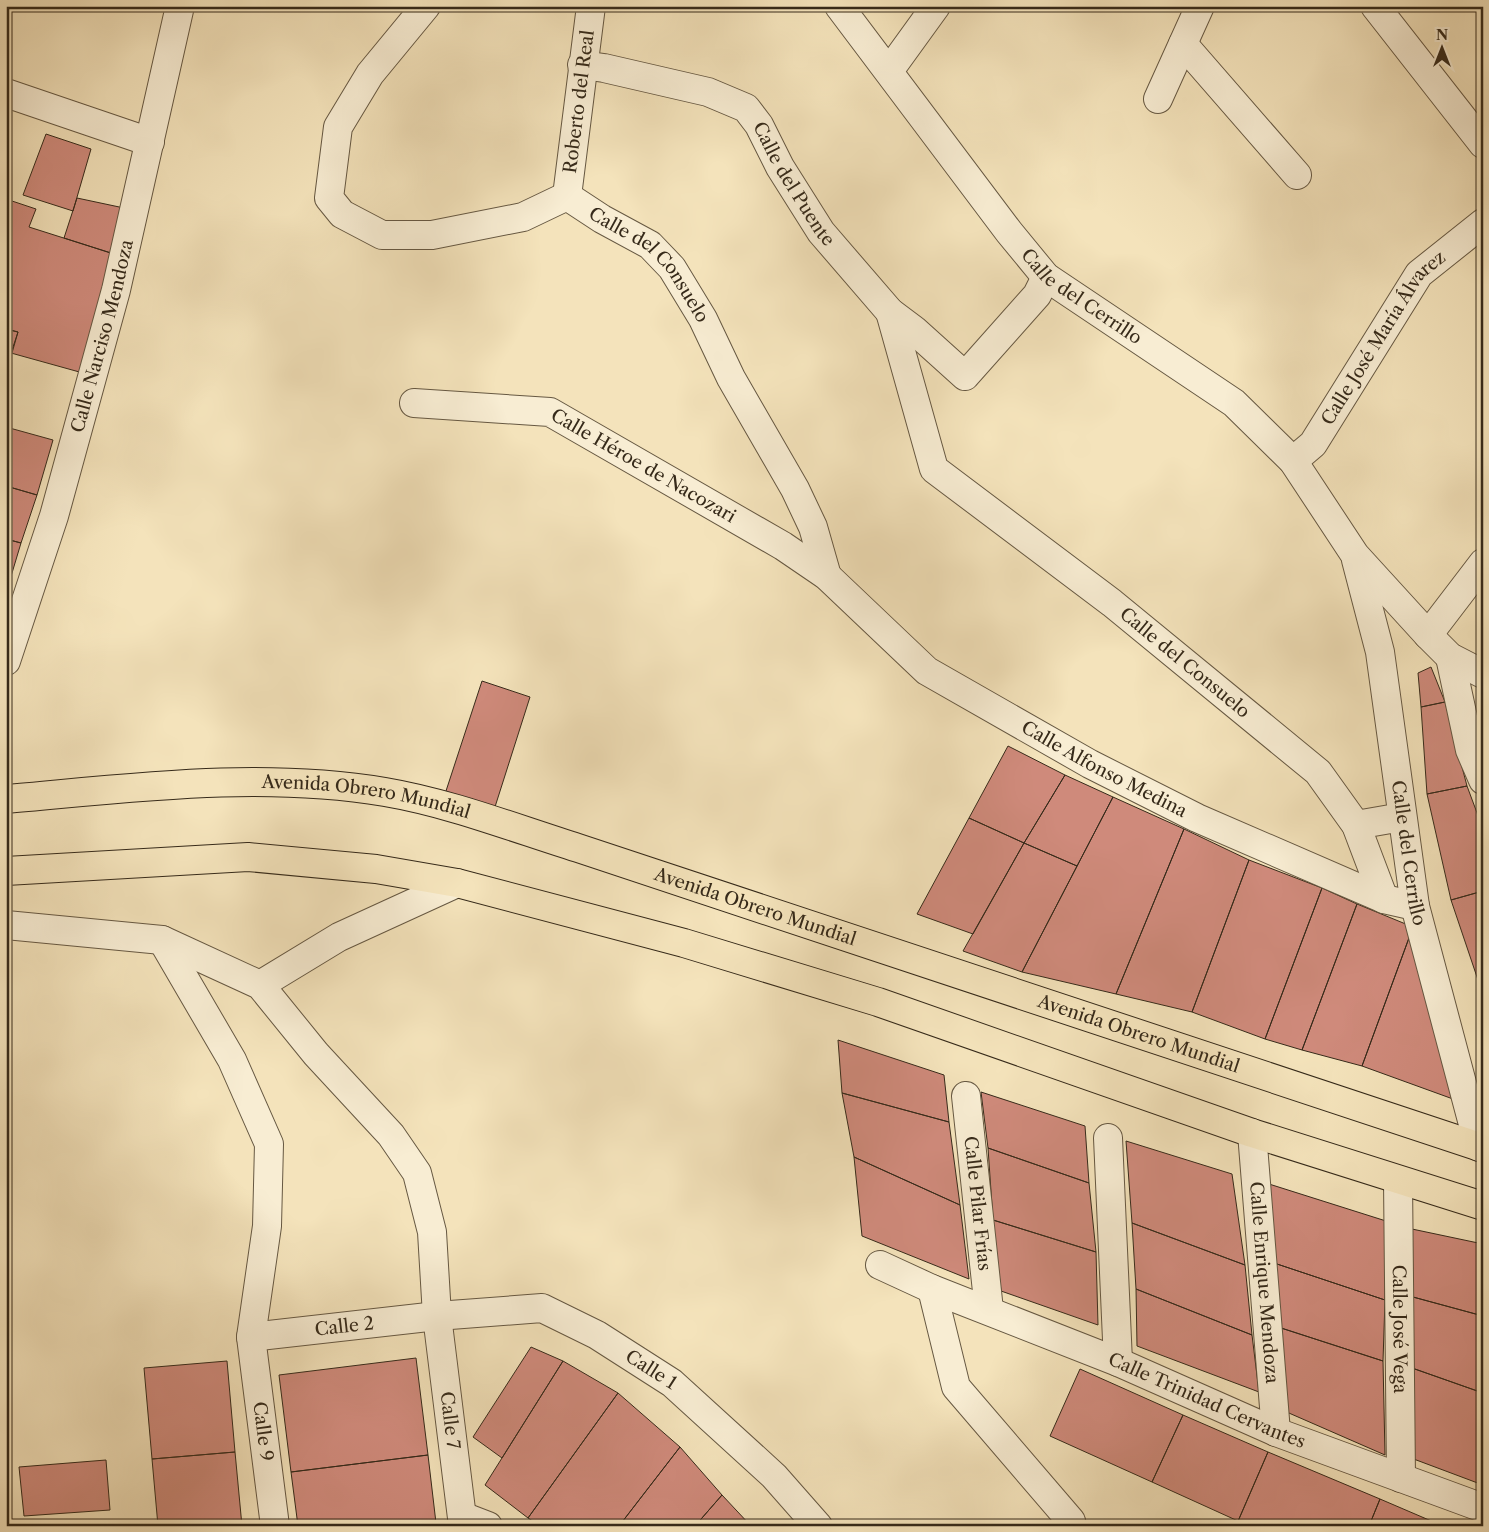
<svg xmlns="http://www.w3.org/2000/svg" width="1489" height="1532" viewBox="0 0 1489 1532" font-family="'Libre Caslon Text',serif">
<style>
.building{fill:#cf8a7b;stroke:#362a1a}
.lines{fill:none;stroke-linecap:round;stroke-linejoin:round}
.minor-casing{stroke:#665842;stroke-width:30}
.major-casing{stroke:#362a1a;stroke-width:30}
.minor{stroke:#f8edd3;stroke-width:28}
.major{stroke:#f4e3bb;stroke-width:28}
.labels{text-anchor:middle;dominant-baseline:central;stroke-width:5;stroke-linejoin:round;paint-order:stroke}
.street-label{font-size:18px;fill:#362a1a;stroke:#f8edd3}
</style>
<rect width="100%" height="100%" fill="#f4e3bb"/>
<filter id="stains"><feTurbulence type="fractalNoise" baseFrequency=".004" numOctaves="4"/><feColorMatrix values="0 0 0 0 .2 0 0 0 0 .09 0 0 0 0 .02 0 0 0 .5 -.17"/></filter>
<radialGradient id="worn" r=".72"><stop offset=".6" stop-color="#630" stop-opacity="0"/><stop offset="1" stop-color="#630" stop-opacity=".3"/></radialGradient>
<path class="building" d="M46 134 91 149 73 211 23 195Z
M77 198 124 208 114 254 64 238Z
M6 199 36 209 29 227 114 254 83 373 11 353 18 332 6 329Z
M6 329 18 332 6 374Z
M6 427 53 440 37 495 6 486Z
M6 486 37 495 21 543 6 539Z
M6 539 21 543 6 593Z
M1431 667 1445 702 1421 707 1418 673Z
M482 681 530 697 494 810 445 794Z
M1445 702 1467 786 1427 794 1421 707Z
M1008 746 1065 775 1024 843 969 818Z
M1065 775 1113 797 1077 866 1024 843Z
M1467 786 1483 829V891L1451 900 1427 794Z
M1113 797 1184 829 1116 994 1022 972Z
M969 818 1024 843 973 934 917 914Z
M1184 829 1249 860 1192 1012 1116 994Z
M1024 843 1077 866 1022 972 963 951Z
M1249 860 1322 888 1265 1039 1192 1012Z
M1322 888 1357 904 1302 1050 1265 1039Z
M1483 891V982L1479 983 1451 900Z
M1357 904 1413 927 1362 1066 1302 1050Z
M1413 927 1453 1099 1362 1066Z
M838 1040 944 1075 949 1122 842 1093Z
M981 1092 1085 1126 1089 1183 988 1148Z
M842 1093 949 1122 960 1205 854 1157Z
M1126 1141 1232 1174 1245 1265 1132 1223Z
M988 1148 1089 1183 1096 1252 993 1220Z
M854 1157 960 1205 969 1279 862 1236Z
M1269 1184 1386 1221 1385 1300 1274 1263Z
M993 1220 1096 1252 1098 1325 1001 1291Z
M1132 1223 1245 1265 1252 1335 1136 1289Z
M1412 1229 1483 1244V1316L1413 1297Z
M1274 1263 1385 1300 1383 1361 1278 1327Z
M1136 1289 1252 1335 1259 1392 1137 1346Z
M1413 1297 1483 1316V1393L1412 1368Z
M1278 1327 1383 1361 1385 1455 1282 1410Z
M531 1347 563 1361 502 1458 473 1437Z
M416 1358 428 1455 291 1472 279 1375Z
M227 1361 235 1452 152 1459 144 1368Z
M563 1361 618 1393 528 1518 485 1485Z
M1412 1368 1483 1393V1485L1411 1458Z
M1080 1369 1183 1415 1152 1482 1050 1436Z
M618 1393 680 1447 619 1526H540L528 1518Z
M1183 1415 1268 1452 1238 1521 1152 1482Z
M680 1447 722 1495 695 1526H619Z
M235 1452 242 1526H158L152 1459Z
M1268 1452 1380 1499 1369 1526H1236Z
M428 1455 436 1523 415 1526H298L291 1472Z
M106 1460 110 1510 24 1516 19 1467Z
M722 1495 751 1526H695Z
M1380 1499 1443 1526H1369Z"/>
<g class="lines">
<g class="minor-casing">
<g id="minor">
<path id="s1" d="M426 6 370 74 338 127 329 198 342 214 382 235H432L523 217 567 196 602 219 650 245 672 268 703 319 731 378 795 489 813 527 827 576"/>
<path id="s2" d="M839 6 1009 232 1046 277 1234 403 1293 461 1355 555 1428 635 1450 657 1483 674"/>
<path d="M1375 6 1483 144"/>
<path d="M1183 44 1297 175"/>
<path id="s3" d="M582 65 604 68 708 92 746 108 759 125 780 167 821 232 890 312 914 330 965 376 1037 295 1046 277"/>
<path d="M889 71 936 6"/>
<path d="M6 93 150 142"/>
<path d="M1158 99 1200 6"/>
<path id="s4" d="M567 196 591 6"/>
<path id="s5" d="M890 312 934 469 1112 603 1318 772 1356 825 1384 899"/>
<path id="s6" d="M414 403 550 412 783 546 827 576 927 671 1090 764 1197 818 1384 899 1415 906"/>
<path id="s7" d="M1293 461 1313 444 1419 274 1483 223"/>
<path id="s8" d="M1356 560 1380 652 1415 906 1479 1147"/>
<path d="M1428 635 1483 563"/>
<path d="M1450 657 1470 750 1483 780"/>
<path id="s9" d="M6 661 54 516 116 290 180 6"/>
<path d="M1356 825 1402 817"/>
<path id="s10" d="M6 925 162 940 260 985 316 1054 391 1135 417 1173 432 1232 437 1316 463 1526"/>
<path id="s11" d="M162 940 232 1060 269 1144 267 1226 251 1337 275 1526"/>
<path d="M260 985 339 937 457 883"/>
<path id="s12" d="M966 1096 989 1310"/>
<path id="s13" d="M1252 1133 1276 1432"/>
<path d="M1108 1138 1118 1362"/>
<path id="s14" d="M1398 1180 1401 1478"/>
<path id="s15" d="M880 1265 932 1289 1118 1362 1276 1432 1483 1508"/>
<path d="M932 1289 956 1387 1071 1521 1072 1526"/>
<path id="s16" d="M251 1337 437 1316 542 1308 597 1335 672 1383 774 1476 818 1526"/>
<path d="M462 1516 488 1526"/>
</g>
</g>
<g class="major-casing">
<g id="major">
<path id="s17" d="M6 799C132 788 259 771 385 792 450 803 514 828 578 848L1483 1148"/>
<path d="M6 871 248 857 376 869 457 883 684 943 878 1002 1252 1133 1483 1206"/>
</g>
</g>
<use href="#minor" class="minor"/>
<use href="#major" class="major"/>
</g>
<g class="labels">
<g class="street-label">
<text stroke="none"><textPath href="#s4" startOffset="95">Roberto del Real</textPath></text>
<text stroke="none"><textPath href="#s3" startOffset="260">Calle del Puente</textPath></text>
<text stroke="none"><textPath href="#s1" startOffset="588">Calle del Consuelo</textPath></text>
<text stroke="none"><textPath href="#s2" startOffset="381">Calle del Cerrillo</textPath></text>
<text stroke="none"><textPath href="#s9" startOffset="339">Calle Narciso Mendoza</textPath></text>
<text stroke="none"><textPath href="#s7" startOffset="154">Calle José María Álvarez</textPath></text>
<text stroke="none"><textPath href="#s6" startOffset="244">Calle Héroe de Nacozari</textPath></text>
<text stroke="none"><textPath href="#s5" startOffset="480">Calle del Consuelo</textPath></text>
<text stroke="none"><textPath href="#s6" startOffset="799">Calle Alfonso Medina</textPath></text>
<text stroke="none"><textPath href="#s17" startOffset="362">Avenida Obrero Mundial</textPath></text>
<text stroke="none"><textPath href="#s8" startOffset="298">Calle del Cerrillo</textPath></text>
<text stroke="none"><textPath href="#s17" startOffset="768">Avenida Obrero Mundial</textPath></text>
<text stroke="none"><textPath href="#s17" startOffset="1172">Avenida Obrero Mundial</textPath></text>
<text stroke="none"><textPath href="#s12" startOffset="108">Calle Pilar Frías</textPath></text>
<text stroke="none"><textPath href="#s13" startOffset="150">Calle Enrique Mendoza</textPath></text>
<text stroke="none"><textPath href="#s16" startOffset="94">Calle 2</textPath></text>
<text stroke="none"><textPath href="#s14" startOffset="149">Calle José Vega</textPath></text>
<text stroke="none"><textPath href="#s16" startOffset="418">Calle 1</textPath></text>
<text stroke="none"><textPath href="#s15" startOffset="354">Calle Trinidad Cervantes</textPath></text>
<text stroke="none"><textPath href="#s10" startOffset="760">Calle 7</textPath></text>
<text stroke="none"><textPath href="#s11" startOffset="520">Calle 9</textPath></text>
</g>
</g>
<rect width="1489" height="1532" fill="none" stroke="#f4e3bb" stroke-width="25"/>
<rect x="8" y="8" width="1474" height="1517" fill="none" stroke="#362a1a" stroke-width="2.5"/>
<rect x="12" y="12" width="1464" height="1507" fill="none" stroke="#362a1a"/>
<g transform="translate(1442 48)" stroke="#f8edd3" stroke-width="4" paint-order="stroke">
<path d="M0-4L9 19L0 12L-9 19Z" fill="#362a1a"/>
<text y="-8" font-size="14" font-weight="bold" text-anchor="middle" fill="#362a1a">N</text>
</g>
<rect width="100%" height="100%" filter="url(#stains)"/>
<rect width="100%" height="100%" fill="url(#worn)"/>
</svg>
